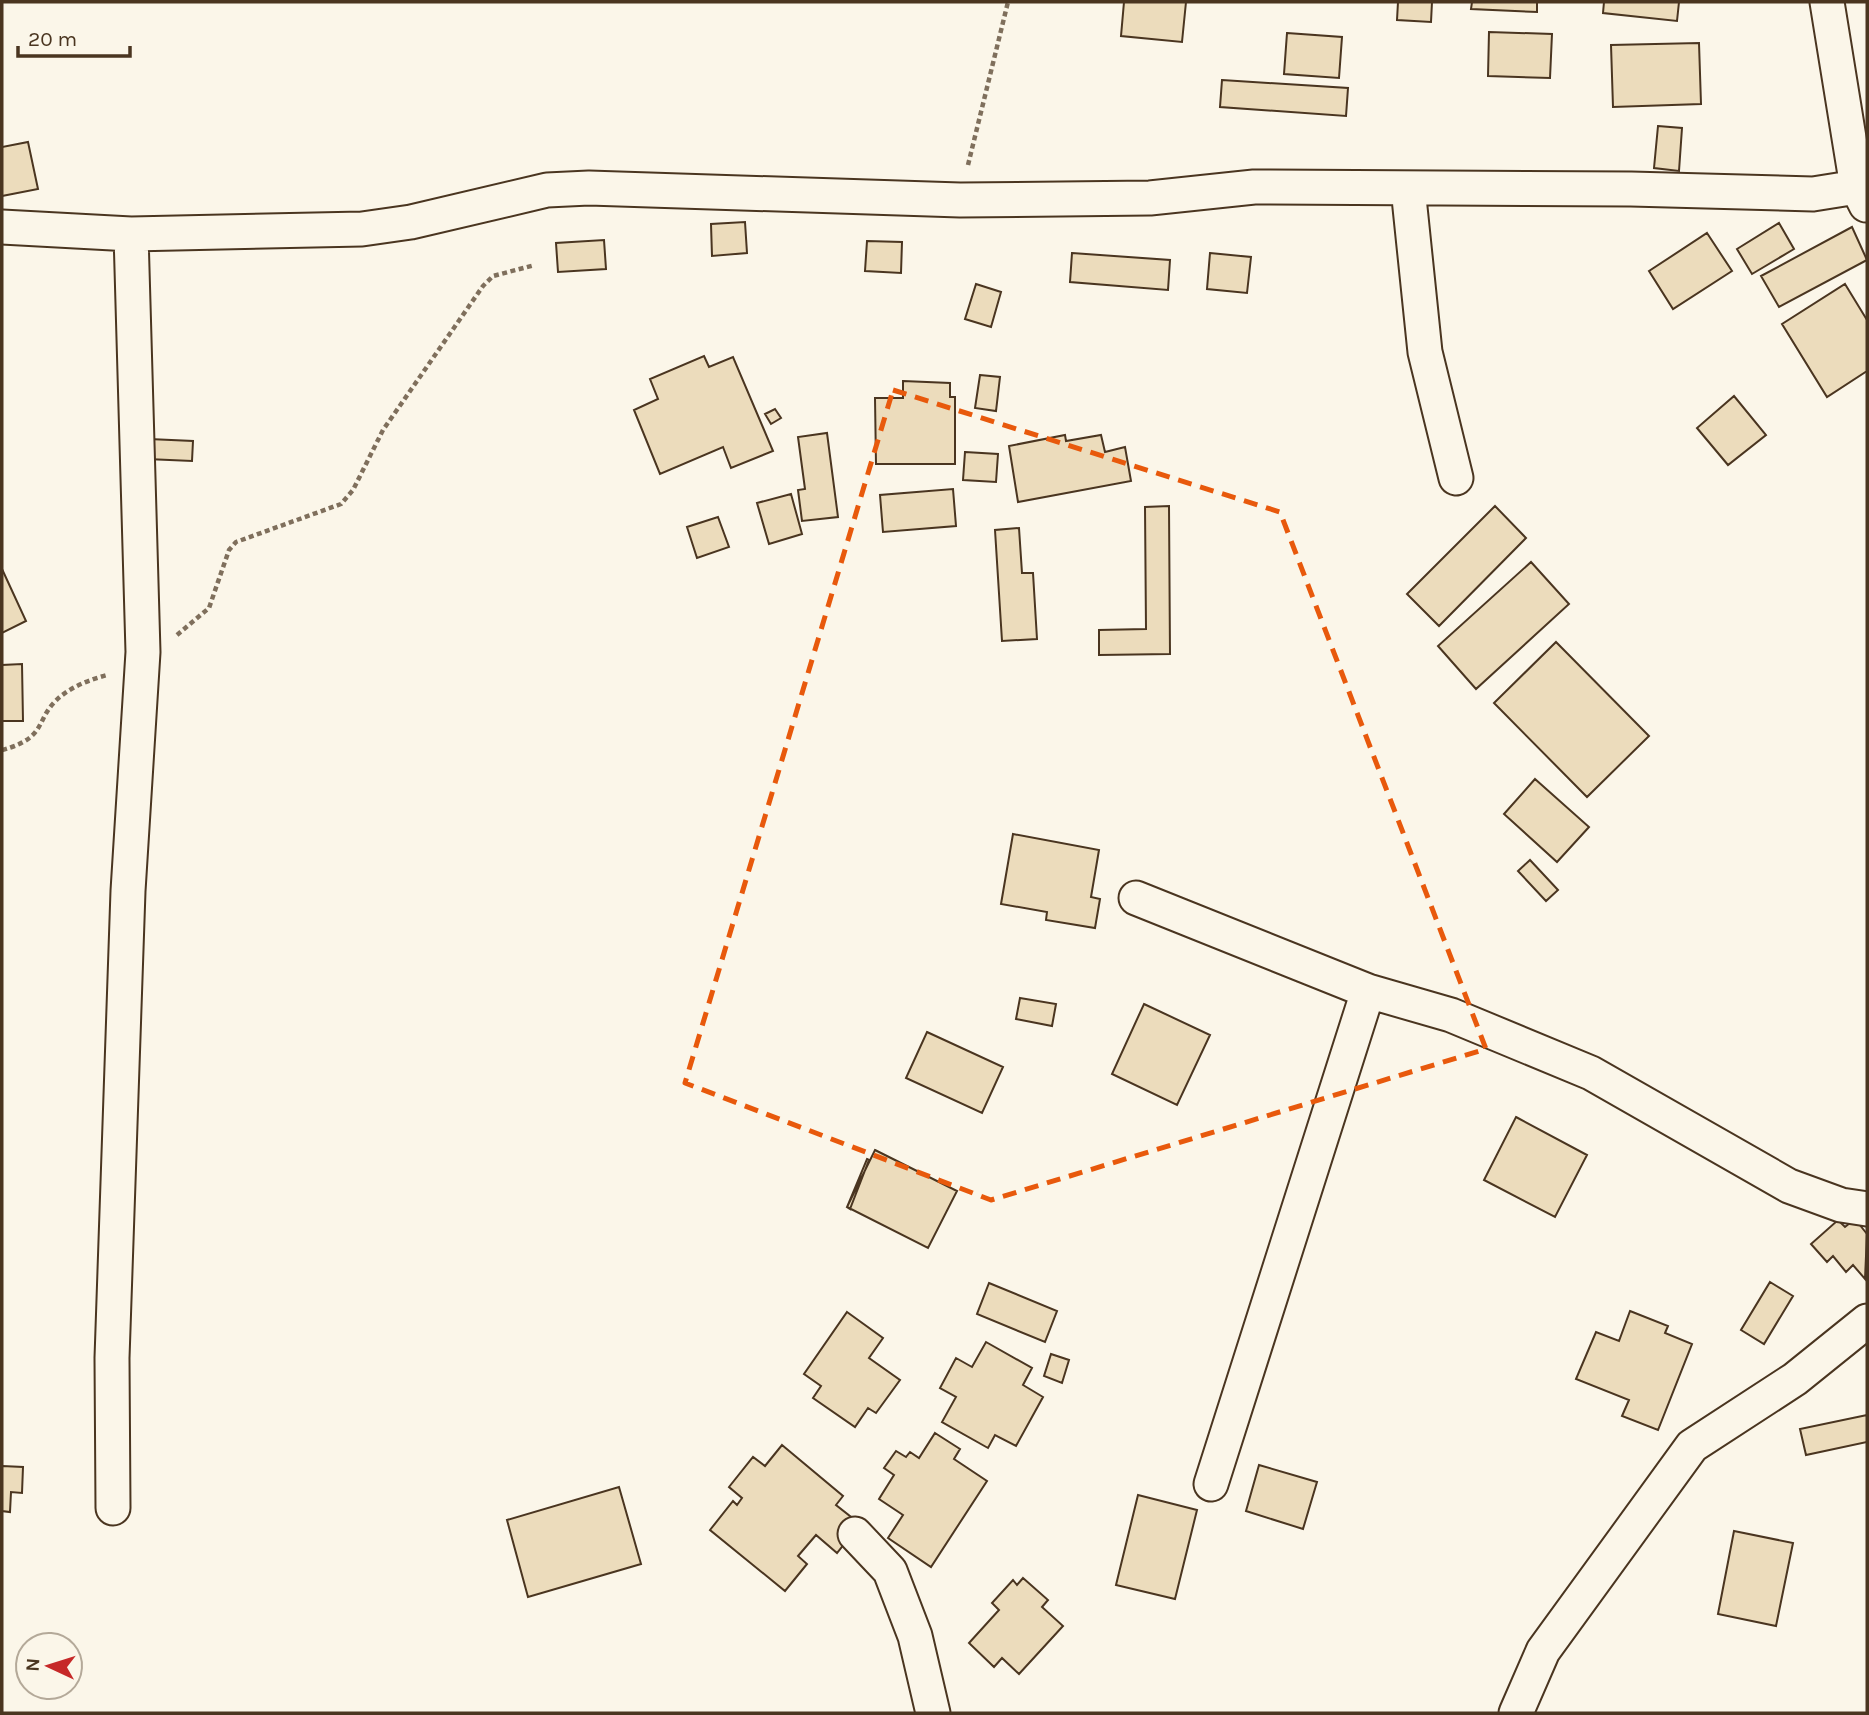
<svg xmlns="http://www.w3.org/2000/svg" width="1869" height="1715" viewBox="0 0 1869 1715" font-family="Karla,sans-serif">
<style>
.building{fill:#ecdcbc;stroke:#4a3520;stroke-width:2}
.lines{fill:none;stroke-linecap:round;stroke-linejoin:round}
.street-casing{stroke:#4a3520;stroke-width:37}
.path{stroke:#7f6f5c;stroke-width:4.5;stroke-dasharray:5 3.5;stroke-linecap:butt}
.street{stroke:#fbf6e9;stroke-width:33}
.marked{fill:none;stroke:#e8590c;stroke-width:5;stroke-dasharray:14 9;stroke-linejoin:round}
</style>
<rect width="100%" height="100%" fill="#fbf6e9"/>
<path class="building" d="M1124 2H1186L1182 42 1121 36Z
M1398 2H1432L1431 22 1397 20Z
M1472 2H1537V12L1471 9Z
M1604 2H1679L1677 21 1603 13Z
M1489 32 1552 34 1550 78 1488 76Z
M1287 33 1342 37 1339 78 1284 74Z
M1699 43 1701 104 1613 107 1611 45Z
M1222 80 1348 88 1346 116 1220 107Z
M1658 126 1682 128 1679 171 1654 168Z
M28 142 38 189 2 196V147Z
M745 222 747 253 712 256 711 224Z
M1779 223 1794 249 1752 274 1737 249Z
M1852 227 1867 260 1779 307 1761 276Z
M1707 233 1732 271 1673 309 1649 271Z
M604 240 606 269 558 272 556 243Z
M867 241 902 242 901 273 865 271Z
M1072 253 1170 260 1168 290 1070 282Z
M1210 253 1251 257 1247 293 1207 289Z
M976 284 1001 292 991 327 965 319Z
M1845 284 1867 320V371L1827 397 1782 324Z
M704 356 709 367 733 357 773 451 731 468 723 447 660 474 634 410 658 399 650 379Z
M980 375 1000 377 996 411 975 408Z
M903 381 950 383V397H955V464H876L875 398H903Z
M1734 396 1766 435 1728 465 1697 428Z
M775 409 781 418 771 424 765 414Z
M827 433 838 517 802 521 798 490 805 489 798 437Z
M1065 435 1066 441 1101 435 1105 452 1125 447 1131 481 1018 502 1009 446Z
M149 439 193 441 192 461 147 459Z
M965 452 998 454 996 482 963 480Z
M953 489 956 526 883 532 880 495Z
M791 494 802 534 769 544 757 503Z
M1169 506 1170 654 1099 655V630L1146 629 1145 507Z
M1495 506 1526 538 1439 626 1407 594Z
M718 517 729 547 697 558 687 527Z
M1019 528 1022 573H1033L1037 639 1002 641 995 530Z
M1531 562 1569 604 1476 689 1438 646Z
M2 569 26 621 2 633Z
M1556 642 1649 736 1587 797 1494 703Z
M22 664 23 721H2V665Z
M1535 779 1589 827 1557 862 1504 814Z
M1013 834 1099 850 1091 897 1100 899 1095 928 1046 920 1047 912 1001 904Z
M1530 860 1558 890 1546 901 1518 871Z
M1020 998 1056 1004 1052 1026 1016 1019Z
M1144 1004 1210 1035 1177 1105 1112 1074Z
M927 1032 1003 1067 982 1113 906 1078Z
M1516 1117 1587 1155 1555 1217 1484 1180Z
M875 1150 957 1191 928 1248 847 1207Z
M867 1159 869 1160 850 1209 847 1207Z
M1855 1219 1867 1234 1865 1279 1853 1265 1846 1272 1833 1256 1827 1262 1811 1244 1838 1220 1845 1227Z
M1770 1282 1793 1296 1764 1344 1741 1330Z
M989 1283 1057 1311 1045 1342 977 1314Z
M1630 1311 1668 1326 1665 1333 1692 1344 1658 1430 1622 1416 1629 1400 1576 1379 1596 1332 1619 1341Z
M847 1312 883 1338 869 1358 900 1380 876 1413 868 1408 855 1427 813 1398 821 1386 804 1374Z
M986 1342 1032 1368 1023 1385 1043 1397 1016 1446 995 1435 988 1448 942 1422 956 1397 940 1388 956 1358 972 1367Z
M1051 1354 1069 1360 1062 1383 1044 1376Z
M1867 1415V1442L1806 1455 1800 1429Z
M935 1433 960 1449 954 1459 987 1481 931 1567 888 1538 903 1515 879 1499 894 1475 884 1468 896 1451 906 1457 910 1452 919 1458Z
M782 1445 843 1496 836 1505 860 1524 837 1553 816 1535 798 1556 807 1564 785 1591 710 1530 733 1501 737 1505 742 1498 729 1487 753 1457 765 1466Z
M1259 1465 1317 1482 1303 1529 1246 1511Z
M2 1466 23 1467 22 1493 11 1492 10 1512 2 1511Z
M619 1487 641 1564 528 1597 507 1520Z
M1138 1495 1197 1510 1175 1599 1116 1585Z
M1734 1531 1793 1543 1776 1626 1718 1614Z
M1023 1578 1048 1600 1042 1607 1063 1626 1019 1674 1002 1658 994 1667 969 1643 999 1610 992 1603 1013 1580 1017 1585Z"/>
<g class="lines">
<g class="street-casing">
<path id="street" d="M1827 2 1857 187 1866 205
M1408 188 1425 352 1456 478
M2 227 131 234 362 229 411 222 547 190 589 188 960 200 1150 198 1254 187 1631 189 1813 194 1857 187 1867 182
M1136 898 1368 991 1451 1015 1591 1073 1789 1186 1841 1205 1867 1209
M1211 1484 1368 991
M113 1508 112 1358 128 891 143 652 131 234
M855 1534 890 1571 915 1636 933 1713
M1516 1713 1543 1651 1692 1446 1795 1379 1867 1321"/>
</g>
<path class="path" d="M968 165 1008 2
M177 635 209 608 229 550 236 542 341 504 353 490 383 430 483 286 493 276 535 265
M2 750C50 737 33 719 61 696 75 685 92 679 107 675"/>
<use href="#street" class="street"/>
</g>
<path class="marked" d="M893 390 1280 512 1486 1049 991 1200 685 1083Z"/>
<rect width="1869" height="1715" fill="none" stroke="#4a3520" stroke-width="7"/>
<g transform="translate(49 1666) rotate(274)"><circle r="33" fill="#fbf6e9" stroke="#b4a999" stroke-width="2"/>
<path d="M0-5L12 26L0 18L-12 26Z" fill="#c62828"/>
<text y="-10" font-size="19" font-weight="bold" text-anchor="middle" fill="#4a3520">N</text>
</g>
<path d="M18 46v10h112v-10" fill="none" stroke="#4a3520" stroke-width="3.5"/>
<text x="28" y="46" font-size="21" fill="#4a3520" stroke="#fbf6e9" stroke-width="5" paint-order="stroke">20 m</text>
</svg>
